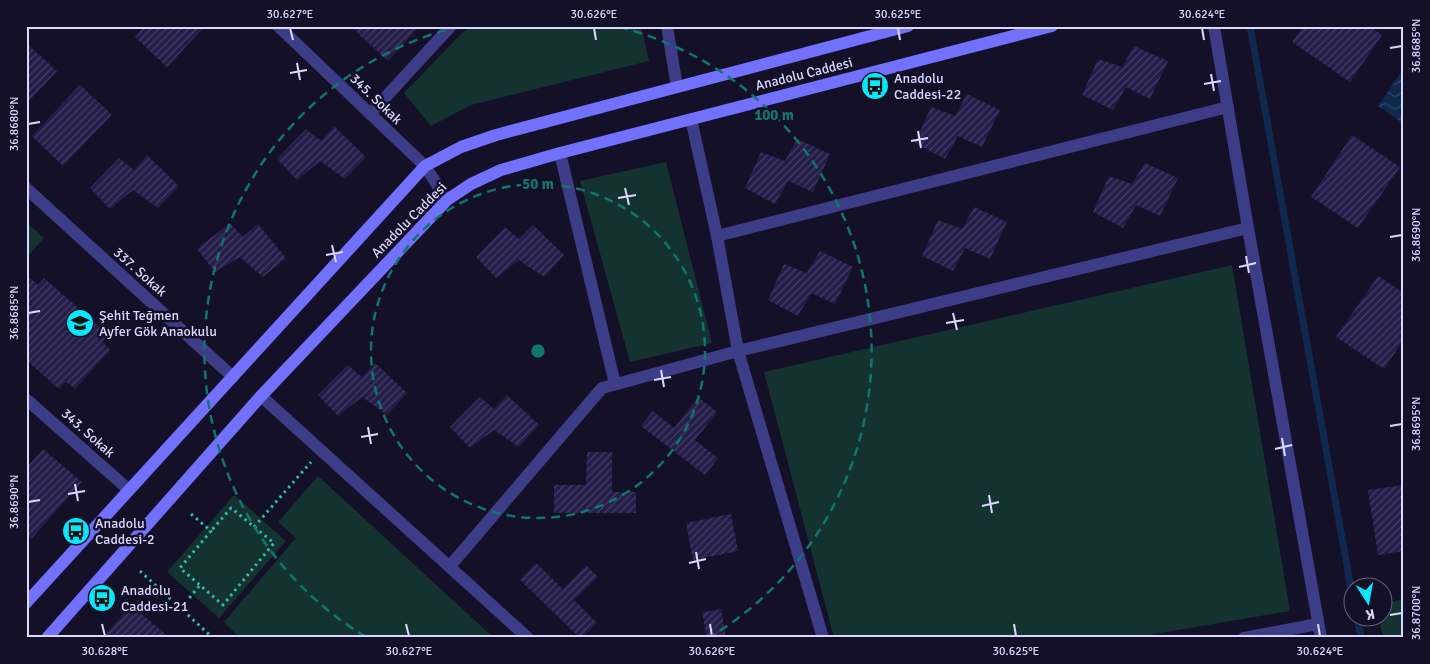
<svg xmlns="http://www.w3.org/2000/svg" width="1430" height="664" viewBox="0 0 1430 664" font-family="Signika,sans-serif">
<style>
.green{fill:#133230}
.water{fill:url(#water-waves)}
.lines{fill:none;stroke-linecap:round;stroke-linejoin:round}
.stream{stroke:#0f284d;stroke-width:7}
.building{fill:url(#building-hatch)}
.path{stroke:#32b8ad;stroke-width:3;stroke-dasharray:2.5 4;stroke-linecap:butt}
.lane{stroke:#3d3c86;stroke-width:12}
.street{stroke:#3d3c86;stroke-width:12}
.secondary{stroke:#7171fd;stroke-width:12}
.ticks{fill:none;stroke:#dbd8fe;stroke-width:2}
.ring{fill:none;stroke:#0f766e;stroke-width:2.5;stroke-dasharray:9 6}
.labels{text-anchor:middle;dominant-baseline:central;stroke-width:5;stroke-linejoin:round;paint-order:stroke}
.street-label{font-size:14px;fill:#dbd8fe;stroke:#141028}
.poi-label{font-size:14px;fill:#dbd8fe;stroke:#141028;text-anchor:start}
.centre{fill:#0f766e;stroke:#141028;stroke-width:2.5}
.ring-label{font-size:15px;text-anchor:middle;font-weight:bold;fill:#0f766e;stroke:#141028;stroke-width:5;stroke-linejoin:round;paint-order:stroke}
.neatline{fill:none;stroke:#dbd8fe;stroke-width:2}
.ticks-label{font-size:12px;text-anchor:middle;fill:#dbd8fe}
</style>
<defs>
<pattern id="water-waves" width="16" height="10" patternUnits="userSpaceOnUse" patternTransform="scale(1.25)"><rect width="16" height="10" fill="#0f284d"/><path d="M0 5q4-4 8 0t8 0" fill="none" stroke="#314668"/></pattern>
<pattern id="building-hatch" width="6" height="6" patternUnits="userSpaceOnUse" patternTransform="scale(1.25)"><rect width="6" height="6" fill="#251d49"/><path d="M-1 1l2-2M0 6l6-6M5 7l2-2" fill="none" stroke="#443d64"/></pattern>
</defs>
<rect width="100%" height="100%" fill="#141028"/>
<path class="green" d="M473 26H641L649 61 471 105 431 126 404 93 461 34Z
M666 162 712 343 630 362 580 181Z
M26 222 44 238 26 258Z
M1232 265 1290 611 1131 638H834L764 372Z
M318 476 494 638H240L224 622 296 538 278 522Z
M234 495 286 541 219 618 167 572Z
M1404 599V638H1383L1379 617 1382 616 1383 603Z"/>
<path class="water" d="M1404 68V118L1401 122 1378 106Z"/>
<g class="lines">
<path class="stream" d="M1250 26 1352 594
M1357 616 1361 638"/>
</g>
<path class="building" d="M145 26H205L167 67 135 37Z
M350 26H420L388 61Z
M1303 26H1369L1382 35 1350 82 1292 42Z
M26 43 57 71 26 104Z
M1134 46 1168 61 1150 99 1126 87 1113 110 1082 95 1098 59 1122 67Z
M80 85 112 115 63 166 32 136Z
M967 94 1000 110 982 147 958 136 945 159 915 143 931 107 955 116Z
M334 126 366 157 345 179 320 161 297 180 277 159 306 129 321 141Z
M1352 135 1400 167 1358 228 1311 197Z
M797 139 830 154 813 192 788 181 775 204 745 188 761 152 785 161Z
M147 155 179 186 158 208 133 190 110 209 90 188 119 158 134 170Z
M1145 163 1178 178 1160 216 1136 205 1123 228 1093 212 1109 176 1132 184Z
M974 207 1007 222 990 259 965 248 953 271 922 256 938 220 962 229Z
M230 223 243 237 258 224 286 258 263 277 240 257 215 272 197 249Z
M533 225 564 255 544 277 519 260 496 278 476 257 505 227 519 239Z
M820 251 853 267 835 304 811 293 798 316 768 300 784 264 807 273Z
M1378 276 1404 293V339L1384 369 1336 337Z
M30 278 38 285 44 278 109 335 102 342 110 350 75 389 66 382 59 389 26 360V282Z
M375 363 407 393 387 415 362 397 338 416 318 395 348 365 362 377Z
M507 395 539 425 519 447 494 430 470 448 450 427 480 397 494 409Z
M698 397 717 412 695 440 718 458 705 475 641 426 653 411 674 428Z
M43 449 82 482 31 539 26 535V468Z
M587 452H612V492H636V513H554V485H586Z
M1404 485V551L1378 555 1368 490Z
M731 514 738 551 693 560 686 523Z
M536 563 563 589 586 565 598 577 574 600 597 623 582 638H580L520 580Z
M131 605 170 638H102Z
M721 609 726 638H707L702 612Z"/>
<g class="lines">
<path class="path" d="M191 514 211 531 180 568 223 605 274 543 231 508 211 531
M254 527 311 462
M140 571 213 638
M181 608 200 585"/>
<path class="lane" d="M717 236 1228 107"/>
<path class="street" d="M278 26 425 166 447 200
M667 26 677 87
M1214 26 1248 228 1321 638
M370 114 451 26
M691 119 717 236 738 351 823 638
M560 153 615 384
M26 188 233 377
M261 396 528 638
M26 399 129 490
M450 566 602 388 738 351 1248 228
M1244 638 1318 624"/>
<path class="secondary" d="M26 603 425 166 461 147 496 135 908 26
M47 638 261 396 447 200 471 184 501 170 560 153 1052 26"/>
</g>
<path class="ticks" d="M290 28 293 40M594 28 596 40M898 28 900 40M1202 28 1204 40M1390 48 1402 46M297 63 300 80M290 73 307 70M1211 74 1214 91M1204 84 1221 81M28 124 40 122M918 131 921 148M911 141 928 138M625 188 629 205M618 198 636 195M1390 237 1402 235M332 245 336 262M326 255 343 252M1246 256 1249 273M1239 267 1256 263M28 313 40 311M953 313 957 330M946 323 964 320M661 370 664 387M654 380 671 377M1390 426 1402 424M368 427 371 444M361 437 378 434M1282 438 1285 456M1275 449 1292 445M75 484 78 501M68 494 85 491M989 495 992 513M28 502 40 500M982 506 999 502M696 552 699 569M689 563 706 559M1390 615 1402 613M102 624 105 636M406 624 409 636M710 624 712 636M1014 624 1016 636M1318 624 1320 636"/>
<g class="ring">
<circle cx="538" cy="351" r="167"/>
<path d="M366 637A334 334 0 0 1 457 27M619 27A334 334 0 0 1 710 637"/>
</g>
<defs>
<g id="bus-disc" transform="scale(1.4375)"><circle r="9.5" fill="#07e8fb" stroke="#141028"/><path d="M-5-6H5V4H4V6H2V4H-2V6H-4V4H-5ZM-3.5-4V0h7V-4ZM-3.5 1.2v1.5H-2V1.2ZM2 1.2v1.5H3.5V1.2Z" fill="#111"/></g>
<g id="school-disc" transform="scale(1.4375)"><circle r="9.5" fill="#07e8fb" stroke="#141028"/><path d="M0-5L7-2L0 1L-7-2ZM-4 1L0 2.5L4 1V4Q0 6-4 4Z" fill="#111"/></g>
</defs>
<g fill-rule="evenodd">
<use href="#bus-disc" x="875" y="86"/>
<use href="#school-disc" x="80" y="323"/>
<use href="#bus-disc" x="76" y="531"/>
<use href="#bus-disc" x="102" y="598"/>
</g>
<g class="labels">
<g class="street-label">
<text transform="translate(804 74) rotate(-14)">Anadolu Caddesi</text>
<text transform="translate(376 99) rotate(44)">345. Sokak</text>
<text transform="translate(409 220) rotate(-45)">Anadolu Caddesi</text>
<text transform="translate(140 272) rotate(42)">337. Sokak</text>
<text transform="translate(88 433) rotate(42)">343. Sokak</text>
</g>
<g class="poi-label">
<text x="894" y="78">Anadolu<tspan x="894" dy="16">Caddesi-22</tspan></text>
<text x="99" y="315">Şehit Teğmen<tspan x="99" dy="16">Ayfer Gök Anaokulu</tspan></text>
<text x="95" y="523">Anadolu<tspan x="95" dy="16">Caddesi-2</tspan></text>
<text x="121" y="590">Anadolu<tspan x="121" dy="16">Caddesi-21</tspan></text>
</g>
</g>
<circle cx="538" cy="351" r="8" class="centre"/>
<g class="ring-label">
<text x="774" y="120">100 m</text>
<text x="538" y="189">50 m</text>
</g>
<rect width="1430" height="664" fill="none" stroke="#141028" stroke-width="55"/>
<g transform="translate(1368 602) rotate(169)"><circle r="24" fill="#141028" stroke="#64607e"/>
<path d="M0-4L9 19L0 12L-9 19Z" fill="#07e8fb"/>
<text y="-8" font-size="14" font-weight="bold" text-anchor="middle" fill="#dbd8fe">K</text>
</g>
<rect x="28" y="28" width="1374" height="608" class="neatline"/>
<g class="ticks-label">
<text x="290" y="18">30.627°E</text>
<text x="594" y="18">30.626°E</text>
<text x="898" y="18">30.625°E</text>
<text x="1202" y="18">30.624°E</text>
<text transform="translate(1416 46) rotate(-90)" y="4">36.8685°N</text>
<text transform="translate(14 124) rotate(-90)" y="4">36.8680°N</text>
<text transform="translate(1416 235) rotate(-90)" y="4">36.8690°N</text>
<text transform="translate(14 313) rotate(-90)" y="4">36.8685°N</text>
<text transform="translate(1416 424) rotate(-90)" y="4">36.8695°N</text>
<text transform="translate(14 502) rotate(-90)" y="4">36.8690°N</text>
<text transform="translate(1416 613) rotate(-90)" y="4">36.8700°N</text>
<text x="105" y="655">30.628°E</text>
<text x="409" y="655">30.627°E</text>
<text x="712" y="655">30.626°E</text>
<text x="1016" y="655">30.625°E</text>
<text x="1320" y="655">30.624°E</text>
</g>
</svg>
